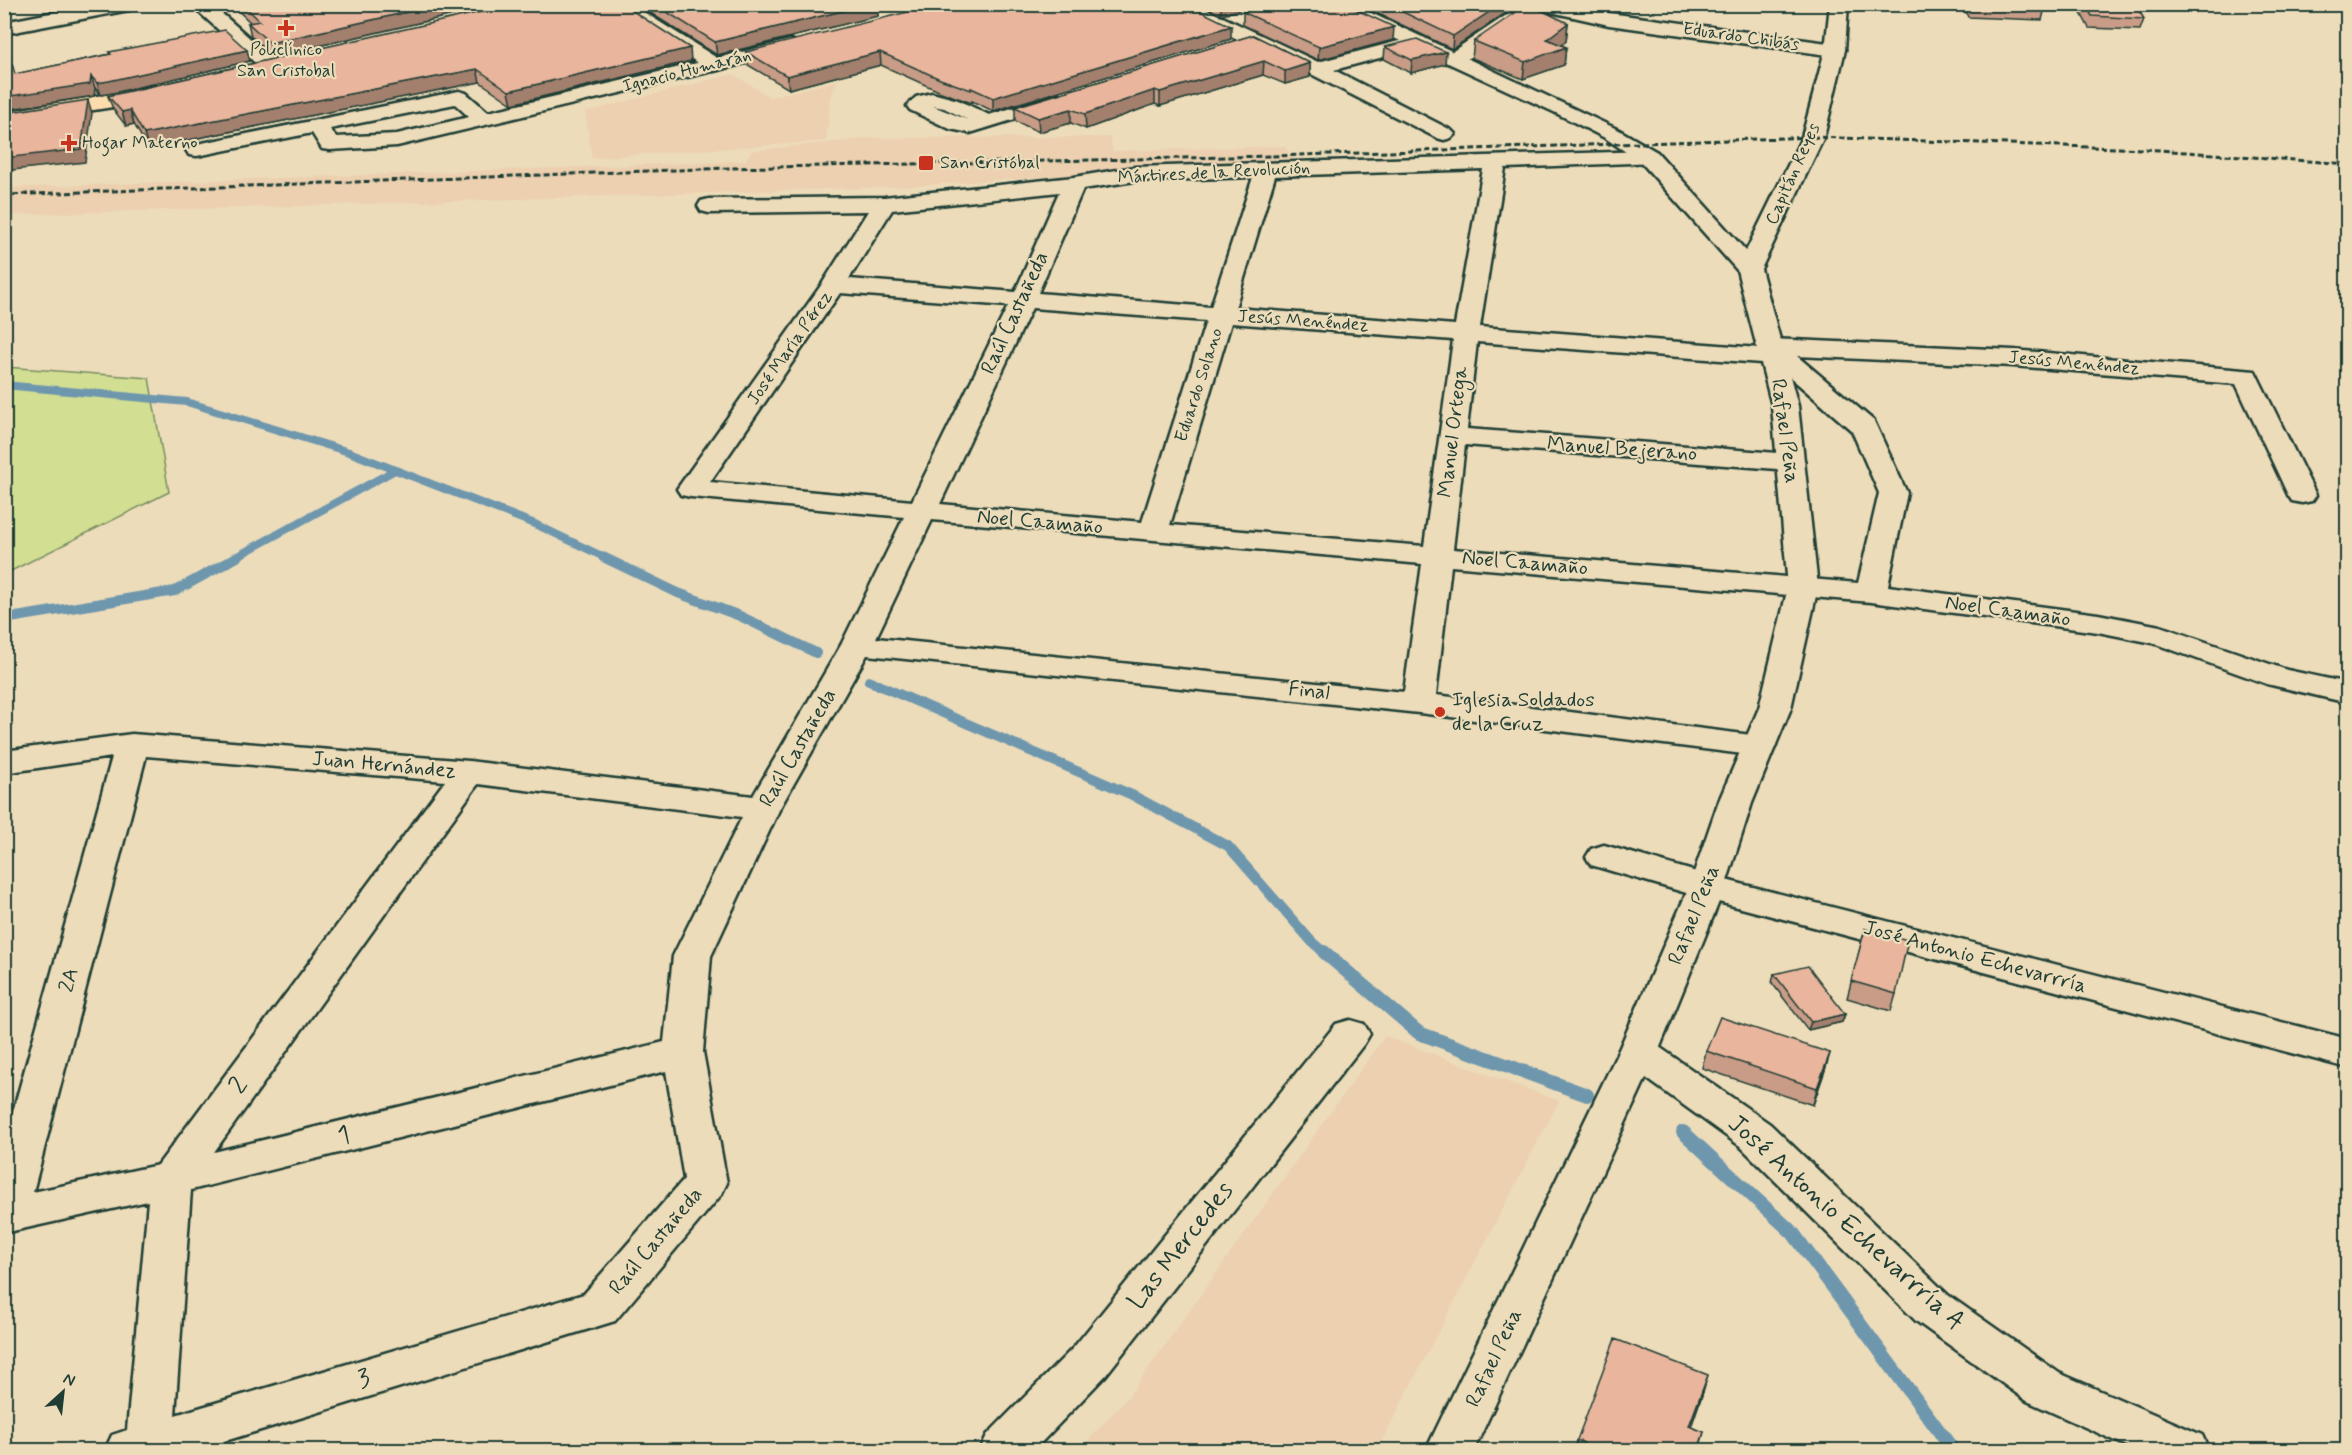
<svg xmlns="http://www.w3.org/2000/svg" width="2352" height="1455" viewBox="0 0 2352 1455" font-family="Mynerve,sans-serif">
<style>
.built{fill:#ecd0b0}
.green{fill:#d2de91;stroke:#788e62;stroke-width:1.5}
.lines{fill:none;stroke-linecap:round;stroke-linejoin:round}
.stream-far2{stroke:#6e97ae;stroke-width:8}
.stream-far1{stroke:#6e97ae;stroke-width:10}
.stream{stroke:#6e97ae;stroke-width:14}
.street-casing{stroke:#1f3d34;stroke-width:5}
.secondary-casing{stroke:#1f3d34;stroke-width:5}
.primary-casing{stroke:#1f3d34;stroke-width:5}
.street{fill:#eddcb9;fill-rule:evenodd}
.secondary{fill:#eddcb9;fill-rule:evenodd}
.primary{fill:#fcdcac;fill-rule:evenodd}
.rail{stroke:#1f3d34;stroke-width:3;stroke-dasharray:6 3;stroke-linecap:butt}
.wall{fill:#c89c86;stroke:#1f3d34;stroke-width:1.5}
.shaded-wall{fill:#a37f6d;stroke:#1f3d34;stroke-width:1.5}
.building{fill:#e9b59c;stroke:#1f3d34;stroke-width:1.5}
.poi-dot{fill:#c8321e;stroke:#eddcb9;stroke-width:2}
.labels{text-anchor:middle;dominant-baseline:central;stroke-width:4.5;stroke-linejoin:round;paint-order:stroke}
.far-street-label{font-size:18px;fill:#1f3d34;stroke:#eddcb9}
.far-poi-label{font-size:18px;fill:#1f3d34;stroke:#eddcb9;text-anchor:start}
.street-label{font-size:21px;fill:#1f3d34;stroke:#eddcb9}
.poi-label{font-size:21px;fill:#1f3d34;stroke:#eddcb9;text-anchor:start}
.near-street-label{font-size:26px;fill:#1f3d34;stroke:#eddcb9}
</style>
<rect width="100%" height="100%" fill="#eddcb9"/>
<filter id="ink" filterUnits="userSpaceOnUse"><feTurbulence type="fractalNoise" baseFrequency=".0167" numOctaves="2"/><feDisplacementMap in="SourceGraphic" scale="12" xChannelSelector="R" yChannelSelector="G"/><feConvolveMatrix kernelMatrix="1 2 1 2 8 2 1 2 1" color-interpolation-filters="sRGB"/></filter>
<g filter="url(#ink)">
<path class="built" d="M733 74 769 97 837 81 831 96 826 141 592 158 585 112Z
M1110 137 1113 151 1285 146 1292 160 898 187 5 215 4 188 745 161 751 151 871 138Z
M1385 1036 1559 1101 1377 1450H1079L1128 1397Z"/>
<path class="green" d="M5 367 149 378 169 492 5 574Z"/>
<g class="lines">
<path class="stream-far2" d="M4 385 187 402 349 452 535 524 606 558
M234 558 395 470"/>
<path class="stream-far1" d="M603 557 678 593 740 616 816 653
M4 619 175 591 237 557
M869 681 1132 795 1228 846 1312 942 1326 954"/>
<path class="stream" d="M1324 952 1419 1033 1587 1095
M1683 1132 1793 1233 1953 1450"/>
<g class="street-casing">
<path id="street" d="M97 4H138L136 8 129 10 4 34V22Z
M190 4H211L277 62 280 66 277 70H263Z
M1170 4H1195L1318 62 1418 36 1425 38 1428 42 1425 46 1334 70 1451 130 1455 134 1451 138 1444 140 1437 138 1309 73 1172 8Z
M1531 4H1568L1609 13 1835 44 1842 46 1845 50 1842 54 1835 56 1609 25 1533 8Z
M1512 14 1519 16 1521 20 1519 24 1461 63H1447L1444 59 1447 55 1505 16Z
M714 59 721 61 724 65 721 69 397 146 330 150 322 149 312 133 197 156 189 155 186 150 189 145 197 144 459 91 466 93 488 112ZM455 104 469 117 397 134 336 137 330 129Z
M932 93 958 100 989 115 1057 94 1064 96 1067 100 1064 104 970 133 950 129 910 110 907 106 916 97ZM933 106 944 108 968 120Z
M1649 151 1657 152 1660 157 1657 162 1505 168 1480 327 1759 348 1762 342 1771 339 2013 350 2255 371 2316 495 2312 501 2302 503 2292 501 2288 495 2236 384 2013 366 1797 356 1874 421 1907 493 1888 586 2098 614 2160 626 2287 670 2348 683V703L2267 684 2153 643 2098 632 1871 602 1451 566 1436 695 1759 736 1771 739 1776 746 1771 753 1759 756 1419 713 867 655 780 808 711 956 703 1052 727 1183 721 1195 615 1321 196 1450H105L112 1435 127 1430 148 1201 4 1233V1144L112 757 4 773V751L132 734 469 761 753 796 841 645 904 517 691 497 681 495 677 489 822 284 868 211 709 213 701 211 698 206 701 201 709 199 884 197 1074 177 1135 167ZM1483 169 1455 325 1235 308 1275 176ZM1253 177 1211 307 1038 293 1083 189 1135 181ZM1059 192 1015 292 849 279 892 210ZM840 293 1008 306 912 501 710 482ZM1032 308 1206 321 1142 522 940 504ZM1231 323 1453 340 1424 546 1170 525ZM1477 342 1775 364 1852 431 1879 493 1858 583 1453 549 1465 445 1791 470 1801 468 1805 462 1801 456 1791 454 1467 429ZM932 520 1422 564 1404 692 876 638ZM146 756 445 781 158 1165 33 1192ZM478 784 742 817 673 956 664 1042 214 1152ZM666 1071 684 1179 584 1294 175 1415 191 1190Z
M1604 845 1710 876 2348 1039V1068L1707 899 1591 865 1586 857 1591 849Z
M1350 1020 1364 1024 1370 1034 1364 1044 1106 1375 1034 1450H980L987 1435 1074 1347 1336 1024Z
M1638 1037 1652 1042 1770 1124 1948 1295 2059 1373 2202 1435 2209 1450H2136L2027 1401 1916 1321 1740 1146 1624 1062 1618 1052 1624 1042Z"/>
</g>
<g class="secondary-casing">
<path id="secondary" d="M608 4H631L717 58 790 40 797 42 800 46 797 50 714 71 707 69Z
M1327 4H1352L1619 130 1657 152 1746 251 1802 137 1825 50 1830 4H1848L1845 50 1824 137 1761 269 1798 406 1818 587 1791 708 1752 803 1725 887 1658 1052 1474 1450H1426L1618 1052 1689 887 1718 803 1759 708 1788 587 1772 406 1737 270 1641 162 1605 138 1554 112 1329 8Z"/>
</g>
<g class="primary-casing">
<path id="primary" d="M155 86 162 88 165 92 162 96 113 107 4 124V112Z"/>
</g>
<use href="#street" class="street"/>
<use href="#secondary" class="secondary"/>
<use href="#primary" class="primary"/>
<path class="rail" d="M4 195 730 168 1273 156 1813 137 2145 149 2348 164"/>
</g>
<path class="wall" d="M231 4H501L274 56 251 36 248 23H251Z
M517 4 691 61 512 104 480 82 148 148 134 124 126 126 113 109 108 96Z
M636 4H877L878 16 717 55Z
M1201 4H1259L1221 15Z
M1358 4H1508L1507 12 1452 49Z
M1962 4H2046L2042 20 1968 17Z
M2076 4H2135L2144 19 2140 30 2089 28Z
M1243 12 1393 40 1318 60 1243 25Z
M1568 23 1566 41 1561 45 1566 47 1564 65 1523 79 1472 58 1474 41Z
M1253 35 1310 63V77L1285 84 1263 75 1160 106 1155 104 1086 129 1071 123 1039 132 1015 121V107Z
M1231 39 993 111 972 101V103L941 92 881 65 789 89 748 65 746 52Z
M1385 47 1445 64 1411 73 1384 59Z
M109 52 250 61 113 93 101 95 95 88 94 96 4 110 16 74 110 54Z
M1865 929 1896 994 1891 1011 1847 998Z
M1774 974 1845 1014 1842 1022 1808 1030 1772 983Z
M1706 1051 1830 1053 1825 1070 1813 1105 1702 1068Z
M1703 1392 1691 1427 1704 1432 1699 1450H1575L1577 1440Z"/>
<path class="shaded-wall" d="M443 4H501L274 56 270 43Z
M871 4H877L878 16 717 55 715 42Z
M1221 4H1259L1221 15Z
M1501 4H1508L1507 12 1452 49 1453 36Z
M1568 23 1566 41 1551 53 1566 47 1564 65 1523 79 1525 62 1547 39Z
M1231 26V39L993 111V98Z
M1394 27 1393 40 1318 60 1319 47Z
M690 48 691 61 512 104 509 91Z
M247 50 250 61 113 93 101 95 97 83Z
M880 52 881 65 789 89 787 76Z
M1446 52 1445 64 1411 73 1412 60Z
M1264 61 1263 75 1160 106V92Z
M1310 63V77L1285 84V71Z
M477 69 480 82 148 148 144 134Z
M91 76 95 88 94 96 4 110V97Z
M1155 90V104L1086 129 1085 114Z
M88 100 92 113 85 162 4 171V158Z
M1071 109V123L1039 132 1038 118Z
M130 110 134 124 126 126 122 112Z
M1845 1014 1842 1022 1808 1030 1811 1022Z
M1830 1053 1825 1070 1813 1105 1817 1088Z
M1708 1375 1703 1392 1685 1444 1689 1426Z"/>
<path class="building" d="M242 4H443L270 43 248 23 260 21Z
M517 4H622L690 48 509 91 477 69 144 134 130 110 122 112 108 96Z
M654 4H871L715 42Z
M940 4H1186L1231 26 993 98 971 88V90L940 79 880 52 787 76 746 52Z
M1274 4H1344L1394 27 1319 47 1243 12Z
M1386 4H1501L1453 36Z
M1528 4 1568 23 1547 39 1566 47 1525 62 1474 41Z
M2085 4H2135L2144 19 2092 16Z
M225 30 247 50 109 81 97 83 91 76 90 84 4 97V65L12 64 15 74 111 54 109 52Z
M1253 35 1310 63 1285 71 1264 61 1160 92 1155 90 1085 114 1071 109 1038 118 1015 107Z
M1417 39 1446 52 1412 60 1385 47Z
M88 100 81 149 4 158V113Z
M1865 929 1908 940 1896 994 1851 981Z
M1808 966 1845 1014 1811 1022 1774 974Z
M1720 1017 1830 1053 1817 1088 1706 1051Z
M1615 1339 1708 1375 1689 1426 1704 1432 1698 1450H1581L1584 1443 1577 1440Z"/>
</g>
<g class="poi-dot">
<path d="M283 19h6v6h6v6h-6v6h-6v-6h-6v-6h6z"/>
<path d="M66 134h6v6h6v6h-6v6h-6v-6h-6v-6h6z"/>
<rect x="918" y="155" width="16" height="16" rx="3"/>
<circle cx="1440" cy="712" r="6"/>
</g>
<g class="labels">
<g class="far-street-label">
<text transform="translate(1741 37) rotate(8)">Eduardo Chibás</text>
<text transform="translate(687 71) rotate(-14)">Ignacio Humarán</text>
<text transform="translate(1214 173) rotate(-3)">Mártires de la Revolución</text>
<text transform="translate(1793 174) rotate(-66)">Capitán Reyes</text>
<text transform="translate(1303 321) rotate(4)">Jesús Menéndez</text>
<text transform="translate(790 348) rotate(-55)">José María Pérez</text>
<text transform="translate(2074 363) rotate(5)">Jesús Menéndez</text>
<text transform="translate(1199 385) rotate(-72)">Eduardo Solano</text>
</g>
<g class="far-poi-label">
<text x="286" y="50" text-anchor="middle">Policlínico<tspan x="286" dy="21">San Cristobal</tspan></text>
<text x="82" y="143">Hogar Materno</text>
<text x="940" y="163">San Cristóbal</text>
</g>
<g class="street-label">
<text transform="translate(1015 313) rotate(-65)">Raúl Castañeda</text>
<text transform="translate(1785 431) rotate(82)">Rafael Peña</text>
<text transform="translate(1453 432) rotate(-83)">Manuel Ortega</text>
<text transform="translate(1622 449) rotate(4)">Manuel Bejerano</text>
<text transform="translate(1040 522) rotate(5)">Noel Caamaño</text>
<text transform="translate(1525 563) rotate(5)">Noel Caamaño</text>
<text transform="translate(2008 611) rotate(8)">Noel Caamaño</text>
<text transform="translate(1309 691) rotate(6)">Final</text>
<text transform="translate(798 748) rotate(-60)">Raúl Castañeda</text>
<text transform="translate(384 765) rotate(5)">Juan Hernández</text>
<text transform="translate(1694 915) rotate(-68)">Rafael Peña</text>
<text transform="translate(1975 957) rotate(15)">José Antonio Echevarrría</text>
<text transform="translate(69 980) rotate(-75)">2A</text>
<text transform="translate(656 1241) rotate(-50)">Raúl Castañeda</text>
<text transform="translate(1494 1358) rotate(-65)">Rafael Peña</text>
</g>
<g class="poi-label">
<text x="1452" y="700">Iglesia Soldados<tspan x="1452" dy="24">de la Cruz</tspan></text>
</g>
<g class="near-street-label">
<text transform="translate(239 1086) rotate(-54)">2</text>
<text transform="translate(344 1136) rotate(-14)">1</text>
<text transform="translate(1846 1223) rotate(42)">José Antonio Echevarrría A</text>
<text transform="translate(1181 1246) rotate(-52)">Las Mercedes</text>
<text transform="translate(364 1379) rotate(-17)">3</text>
</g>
</g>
<rect width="2352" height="1455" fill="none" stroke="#eddcb9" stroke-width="24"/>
<rect x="12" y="12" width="2328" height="1431" fill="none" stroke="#1f3d34" stroke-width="2" filter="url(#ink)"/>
<g transform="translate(63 1392) rotate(27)" stroke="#eddcb9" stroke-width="4.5" paint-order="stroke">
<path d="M0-4.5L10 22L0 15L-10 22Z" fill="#1f3d34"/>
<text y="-9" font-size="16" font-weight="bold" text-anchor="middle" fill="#1f3d34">N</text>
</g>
</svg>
